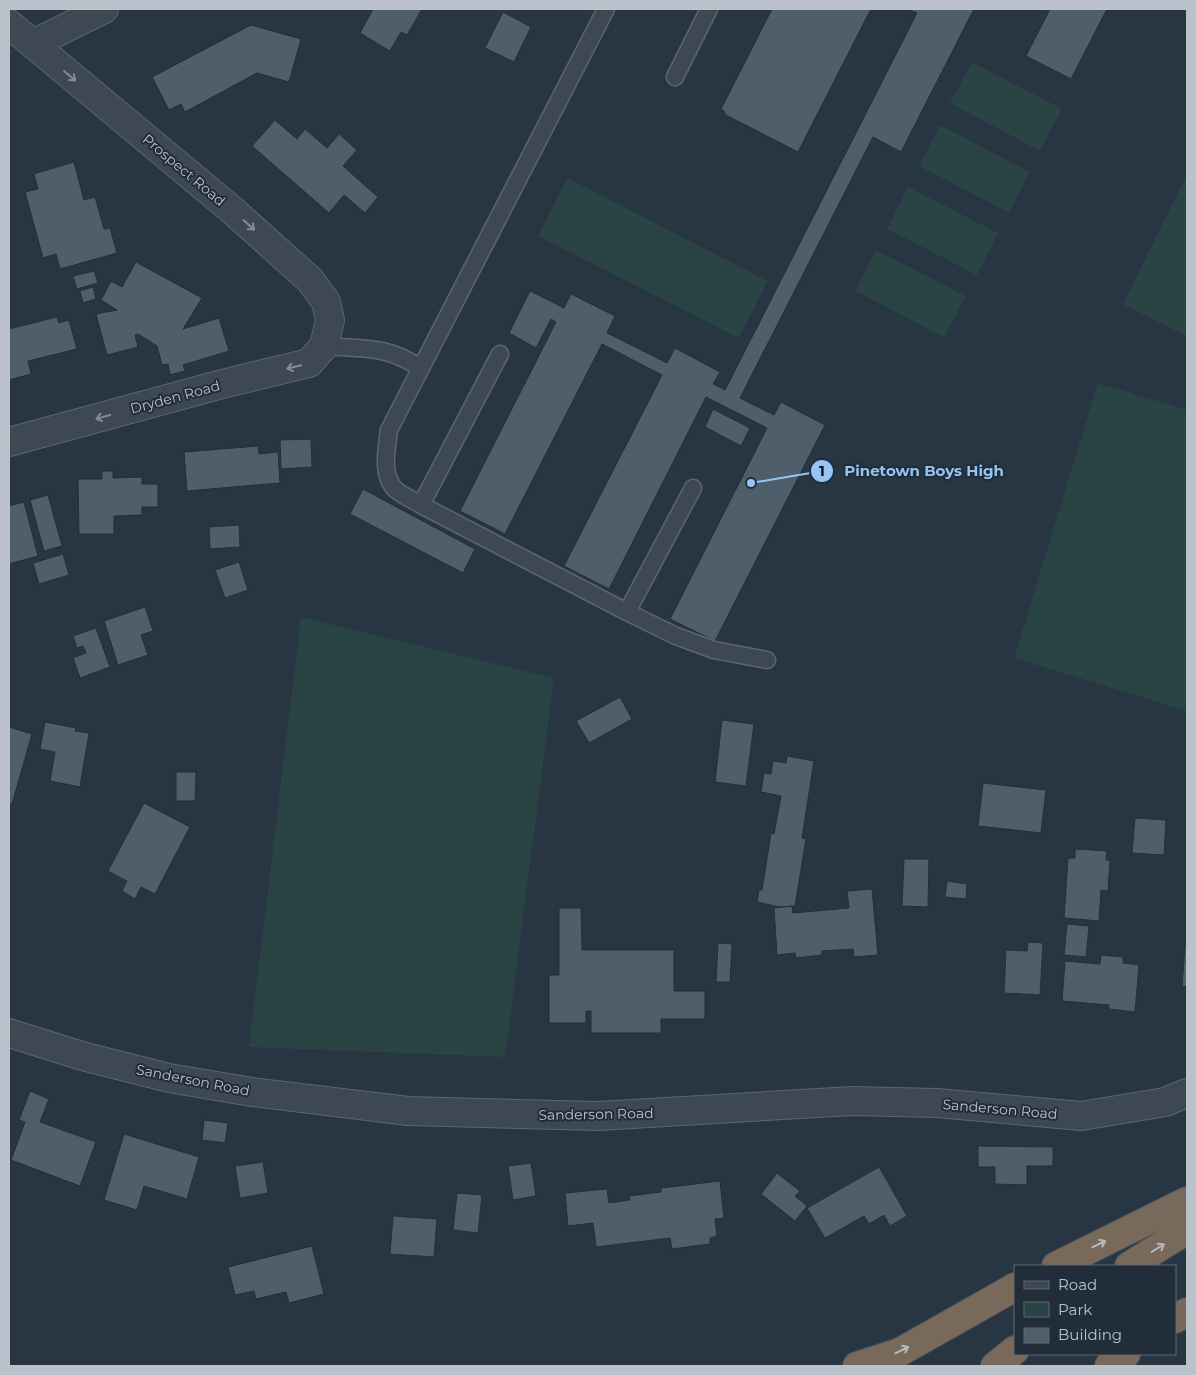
<svg xmlns="http://www.w3.org/2000/svg" width="1196" height="1375" viewBox="0 0 1196 1375" font-family="Montserrat,sans-serif">
<style>
.green{fill:#2a4344}
.building{fill:#4e5e6b;stroke:#232f3a}
.lines{fill:none;stroke-linecap:round;stroke-linejoin:round}
.lane-casing{stroke:#5b6670;stroke-width:19}
.street-casing{stroke:#5b6670;stroke-width:30}
.highway-casing{stroke:#47535d;stroke-width:30}
.lane{stroke:#3d4853;stroke-width:16}
.street{stroke:#3d4853;stroke-width:28}
.highway{stroke:#78695a;stroke-width:28}
.oneway{stroke:#828c96}
.oneway2{stroke:#b3bac1}
.labels{text-anchor:middle;dominant-baseline:central;stroke-width:4;stroke-linejoin:round;paint-order:stroke}
.street-label{font-size:14px;fill:#bac3cc;stroke:#212d38}
.leader{fill:none;stroke:#96c4f6;stroke-width:2}
.callout-dot{fill:#96c4f6;stroke:#212d38;stroke-width:2}
.mark-label{font-size:15px;text-anchor:middle;font-weight:bold;fill:#111}
.callout-label{font-size:15px;text-anchor:middle;font-weight:bold;fill:#96c4f6;stroke:#212d38;stroke-width:4;stroke-linejoin:round;paint-order:stroke}
</style>
<rect width="100%" height="100%" fill="#283643"/>
<path class="green" d="M972 62 1062 109 1040 151 950 103Z
M940 125 1030 172 1009 213 919 166Z
M1187 174V336L1123 304Z
M567 178 768 281 739 338 538 236Z
M908 187 998 233 977 275 887 229Z
M876 250 966 296 944 337 855 291Z
M1098 383 1187 410V711L1014 658Z
M301 617 554 678 505 1057 249 1047Z"/>
<path class="building" d="M373 9H422L407 35 401 32 390 51 360 33Z
M772 9H871L798 152 724 114 725 112 721 109Z
M908 9H974L901 152 873 137 740 398 774 415 781 402 825 425 715 641 670 619 767 428 706 397 609 589 564 566 662 375 602 344 505 534 460 511 556 322 551 319 536 348 509 333 530 291 564 308 571 294 615 316 607 333 667 363 675 348 720 372 713 384 725 390 917 13Z
M1050 9H1107L1071 79 1026 56Z
M503 12 531 27 514 62 485 48Z
M251 25 301 39 289 82 257 73 185 112 181 104 169 110 152 77Z
M275 120 297 139 305 129 327 148 339 134 357 150 343 166 378 197 365 213 344 195 329 213 252 146Z
M74 162 84 200 95 197 104 229 110 228 117 253 60 269 56 254 43 258 25 192 38 189 34 174Z
M136 262 202 298 183 329 219 318 229 351 183 365 185 371 170 375 168 364 162 365 157 346 138 334 135 335 138 347 107 355 96 314 117 310 101 300 111 281 122 287Z
M94 271 98 283 77 289 73 276Z
M93 287 96 299 83 303 80 291Z
M57 317 59 323 69 320 77 349 28 361 31 374 9 380V329Z
M713 409 750 428 741 446 705 427Z
M311 439 312 467 281 469 280 440Z
M258 446 259 454 278 452 280 483 187 491 184 452Z
M102 471H113V478L142 477V484H158V507H142V515L114 516V534H79L78 479H102Z
M363 489 475 549 463 573 350 514Z
M48 495 62 546 44 551 30 500Z
M24 502 38 556 9 564V506Z
M239 525 240 547 210 549 209 527Z
M63 554 69 575 39 584 33 563Z
M239 562 248 590 225 598 215 570Z
M145 607 153 631 141 635 148 655 118 665 104 621Z
M96 628 110 667 80 678 73 658 86 653 83 646 77 648 73 636Z
M620 697 632 719 589 743 576 721Z
M722 720 754 724 746 786 715 782Z
M45 722 76 728 75 731 89 733 80 787 50 781 55 752 40 749Z
M9 727 32 734 12 804 9 803Z
M787 756 814 761 802 838 806 839 795 906 779 907 757 902 759 890H762L771 833 774 834 781 796 761 792 764 773 771 774 773 761 786 763Z
M176 772H196L195 801H176Z
M983 783 1046 790 1041 833 978 826Z
M144 803 190 827 155 894 141 887 135 899 122 891 127 881 108 871Z
M1135 818 1166 820 1164 855 1132 853Z
M1075 849 1107 851 1106 860H1110L1108 891 1101 890 1099 921 1064 918 1068 858H1075Z
M904 859H929L928 907 902 906Z
M947 881 967 884 966 899 945 897Z
M872 889 878 955 854 957 853 949 822 951V955L796 958 795 953 777 955 774 908 792 906 793 913 849 908 847 891Z
M559 908H581L582 950H674V991H705V1019H661V1033H591V1011H586V1023H549V975H559Z
M1067 924 1089 926 1086 957 1064 955Z
M1028 942 1043 943 1040 995 1004 993 1006 950 1027 951Z
M718 943 732 944 730 982H716Z
M1185 947H1187V987L1182 986Z
M1101 955 1123 957V963L1139 965 1135 1012 1109 1009V1005L1062 1001 1065 961 1100 964Z
M30 1091 49 1099 40 1122 96 1142 80 1186 11 1160 25 1122 19 1120Z
M204 1120 228 1123 225 1143 202 1140Z
M124 1134 199 1157 187 1199 144 1186 137 1210 104 1200Z
M978 1146 1053 1147V1166H1027V1185L995 1184V1167H978Z
M263 1162 268 1193 240 1198 235 1166Z
M531 1163 536 1196 513 1200 508 1166Z
M879 1167 907 1216 890 1226 884 1215 869 1224 864 1216 825 1238 807 1208Z
M777 1173 800 1191 795 1196 807 1206 795 1221 761 1194Z
M720 1181 724 1218 715 1219 717 1236 710 1238V1244L672 1249 670 1238 596 1247 593 1223 568 1226 565 1193 607 1189 609 1203 630 1200 629 1196 661 1192V1188Z
M457 1193 482 1195 478 1233 453 1230Z
M393 1216 437 1219 434 1257 390 1254Z
M312 1246 324 1294 289 1303 286 1292 256 1299 254 1291 235 1295 228 1267Z"/>
<g class="lines">
<g class="lane-casing">
<path id="lane" d="M606 9 389 430C387 448 381 473 394 488 400 495 414 500 421 505L627 612 676 636 714 650 767 660
M675 77 709 9
M324 346C362 349 387 345 420 368
M421 505 500 354
M627 612 693 488"/>
</g>
<g class="street-casing">
<path id="street" d="M9 24 232 210 310 280 326 302 330 320 324 346 309 363 226 383 9 442
M33 44 104 9
M9 1033 82 1056 169 1078 252 1092 408 1111 598 1116 852 1101 937 1103 1081 1116 1165 1102 1187 1093"/>
</g>
<g class="highway-casing">
<path id="highway" d="M1056 1266 1187 1201
M1129 1266 1187 1230
M1175 1319 1187 1312
M857 1366 900 1352 1015 1287
M995 1366 1015 1350
M1109 1366 1126 1354"/>
</g>
<use href="#lane" class="lane"/>
<use href="#street" class="street"/>
<use href="#highway" class="highway"/>
</g>
<defs><path id="oneway-shaft" d="M-6 0H5M1.5-3L5.5 0L1.5 3" fill="none" stroke-width="1.6" stroke-linecap="round" stroke-linejoin="round" transform="scale(1.25)"/></defs>
<g class="oneway">
<use href="#oneway-shaft" transform="translate(70 76) rotate(40)"/>
<use href="#oneway-shaft" transform="translate(249 225) rotate(42)"/>
<use href="#oneway-shaft" transform="translate(294 367) rotate(167)"/>
<use href="#oneway-shaft" transform="translate(103 417) rotate(165)"/>
</g>
<g class="oneway2">
<use href="#oneway-shaft" transform="translate(1099 1244) rotate(-26)"/>
<use href="#oneway-shaft" transform="translate(1158 1248) rotate(-32)"/>
<use href="#oneway-shaft" transform="translate(902 1350) rotate(-26)"/>
</g>
<g class="labels">
<g class="street-label">
<text transform="translate(184 170) rotate(40)">Prospect Road</text>
<text transform="translate(175 397) rotate(-15)">Dryden Road</text>
<text transform="translate(193 1080) rotate(11)">Sanderson Road</text>
<text transform="translate(1000 1109) rotate(5)">Sanderson Road</text>
<text transform="translate(596 1114) rotate(-1)">Sanderson Road</text>
</g>
</g>
<path class="leader" d="M751 483L822 471"/>
<g class="callout-dot">
<circle cx="751" cy="483" r="5"/>
<circle cx="822" cy="471" r="12"/>
</g>
<g class="mark-label">
<text x="822" y="476">1</text>
</g>
<g class="callout-label">
<text x="924" y="476">Pinetown Boys High</text>
</g>
<rect width="1196" height="1375" fill="none" stroke="#bac3cc" stroke-width="20"/>
<rect x="1014" y="1265" width="162" height="90" fill="#212d38" stroke="#5e6973"/>
<rect x="1024" y="1281" width="25" height="8" fill="#3d4853" stroke="#5e6973"/>
<text x="1058" y="1290" font-size="15" fill="#bac3cc">Road</text>
<rect x="1024" y="1302" width="25" height="15" fill="#2a4344" stroke="#5e6973"/>
<text x="1058" y="1315" font-size="15" fill="#bac3cc">Park</text>
<rect x="1024" y="1328" width="25" height="15" fill="#4e5e6b" stroke="#5e6973"/>
<text x="1058" y="1340" font-size="15" fill="#bac3cc">Building</text>
</svg>
